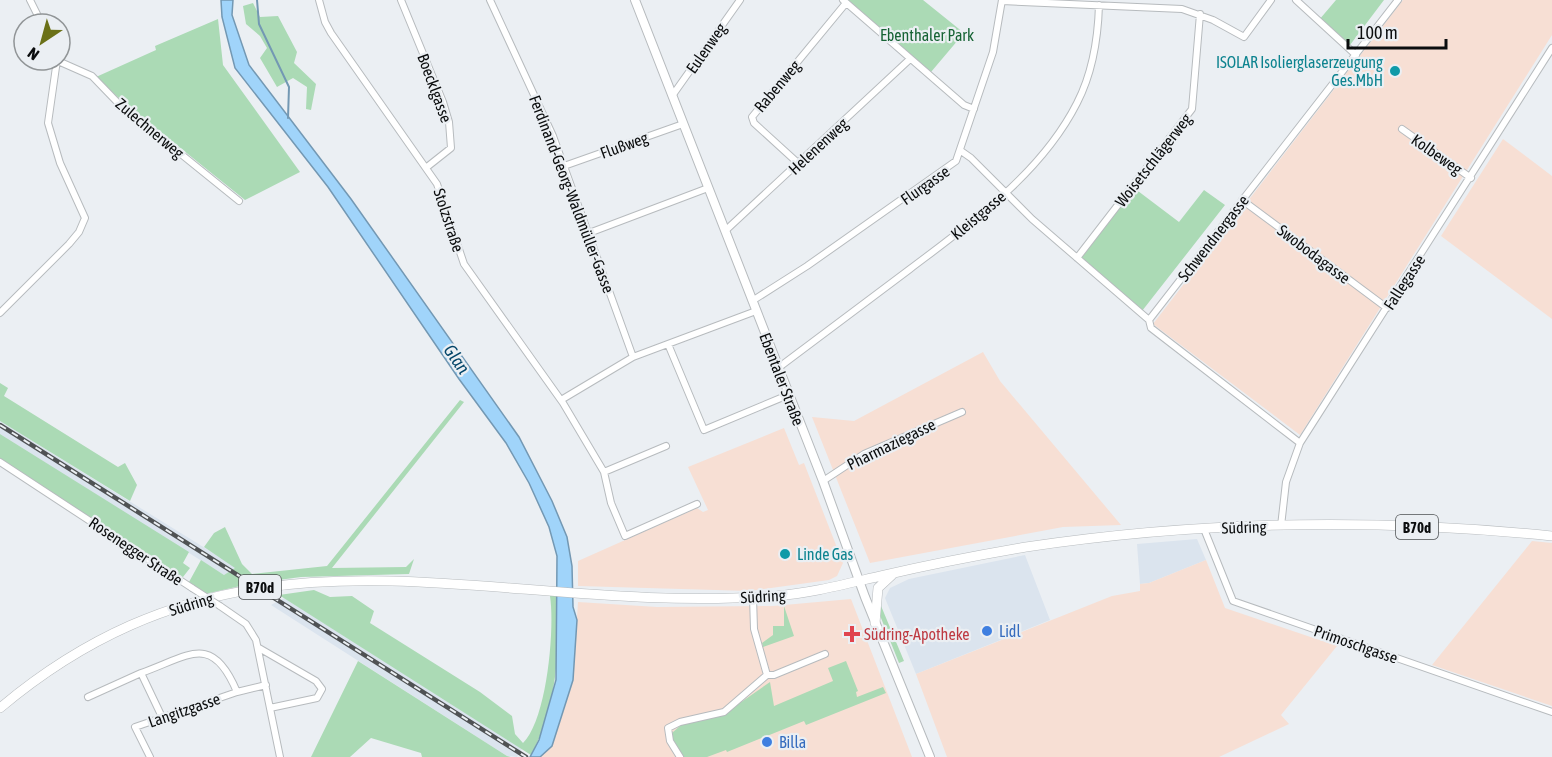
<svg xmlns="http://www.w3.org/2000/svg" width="1552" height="757" viewBox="0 0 1552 757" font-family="'Asap Condensed',sans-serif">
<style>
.built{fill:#dbe4ee}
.industrial{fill:#f7dfd4}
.green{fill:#abdab5}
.water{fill:#a0d4fa;stroke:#7398b3;stroke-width:1.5}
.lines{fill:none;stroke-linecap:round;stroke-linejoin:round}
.stream{stroke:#7398b3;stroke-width:2}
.minor-casing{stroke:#b7bbbe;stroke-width:8}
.secondary-casing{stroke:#b7bbbe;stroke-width:10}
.primary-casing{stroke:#b7bbbe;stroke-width:10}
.minor{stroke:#fff;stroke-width:6}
.secondary{stroke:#fff;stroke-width:8}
.primary{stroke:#fff;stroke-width:9}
.rail-casing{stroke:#4f5254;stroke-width:4.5}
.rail{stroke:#ebeff3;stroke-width:2;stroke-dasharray:7;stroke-linecap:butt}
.minor-bridge-casing{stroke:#b7bbbe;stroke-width:8;stroke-linecap:butt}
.minor-bridge{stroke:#fff;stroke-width:6}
.culture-dot{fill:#0f9aa8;stroke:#ebeff3;stroke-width:2}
.shop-dot{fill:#3f7fe0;stroke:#ebeff3;stroke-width:2}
.health-dot{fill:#e0444e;stroke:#ebeff3;stroke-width:2}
.labels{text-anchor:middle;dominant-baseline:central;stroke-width:4.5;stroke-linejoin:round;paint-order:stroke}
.shield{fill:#ebeff3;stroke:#4e5153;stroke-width:1.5}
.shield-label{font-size:15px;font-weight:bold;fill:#0b0d0e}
.park-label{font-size:16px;fill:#166334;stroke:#ebeff3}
.street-label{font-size:16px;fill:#0b0d0e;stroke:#ebeff3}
.culture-label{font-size:16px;fill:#0d838f;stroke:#ebeff3;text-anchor:end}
.shop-label{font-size:16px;fill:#366cbe;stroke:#ebeff3;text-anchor:start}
.health-label{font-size:16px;fill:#be3a42;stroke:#ebeff3;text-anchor:start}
.water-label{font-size:18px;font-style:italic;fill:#034569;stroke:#ebeff3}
</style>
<rect width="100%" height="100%" fill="#ebeff3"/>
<path class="built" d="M0 421 234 566 236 568 224 575 0 434Z
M1197 539 1206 560 1149 583 1140 584 1137 544Z
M1025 555 1050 620 916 674 885 598 890 588 909 579Z
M284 598 522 749 517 757 507 756 271 605Z"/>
<path class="industrial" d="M1403 0H1552V35L1300 435 1153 324Z
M1503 139 1552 176V319L1441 236Z
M983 352 1000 381 1121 525 1063 527 870 563 812 417 854 421Z
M784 428 799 465 804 463 843 563 837 576 829 580 750 591 578 586V561L697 508 703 512 708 510 688 467Z
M1532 541 1552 543V706L1432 665Z
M1206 560 1225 608 1337 646 1281 715 1289 724 1219 757H947L916 674 1112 596 1140 591V584L1149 583Z
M851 599 912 757H540L552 746 573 680 578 602 657 607 773 606Z"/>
<path class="green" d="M848 0H923L964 33 931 72Z
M1336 0H1384L1350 45 1319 20Z
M253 3 260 17 278 16 297 52 294 63 316 84 311 110 306 109 307 87 293 78 277 87 260 58 267 48 260 36 246 24 243 6Z
M218 19 223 65 300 172 245 200 122 101 96 77 156 50 155 46Z
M1134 188 1179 222 1204 190 1225 205 1142 311 1081 258Z
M0 383 8 388 4 396 118 467 125 463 137 485 130 501 0 421Z
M460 400 464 402 332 568 406 567 414 559 409 574 301 577 249 584 205 594 189 582 201 560 224 575 235 568 204 547 214 533 225 527 242 564 252 574 327 566Z
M0 434 189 552 183 563 190 568 183 577 176 575 0 459Z
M314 590 330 597 352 596 374 611 370 623 480 692 512 716 515 734 523 743C547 720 555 628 550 596H558C559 650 558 706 531 755L279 595Z
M879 601 904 661 899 663 877 608Z
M784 606 794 636 763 647 762 643 773 635V626H784Z
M358 661 507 756 511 757H422L421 753 371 738 350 757H311Z
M846 661 858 691 856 692 857 697 883 687 886 693 806 725 804 721 727 752 726 750 707 757H682L672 740V733L681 725 724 714 770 682 774 706 833 681 828 668Z"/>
<path class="water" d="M221 0H233L232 15 249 65 351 199 519 437 552 501 567 537 572 566 573 607 577 620 573 680 552 746 540 757H530L539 740 556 680 557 556 549 527 529 483 506 443 459 379 328 187 235 68 222 17Z"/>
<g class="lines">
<path class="stream" d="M257 0 259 24 289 87 288 118"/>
<g class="minor-casing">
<path id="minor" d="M30 0 42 24
M319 0 325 22 331 33 437 184 464 264 563 403 604 472 611 503 625 536 697 504
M401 0 443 102 449 122 451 148 427 167
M490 0 553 136 633 357
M843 0 964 105 974 109
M1296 0 1356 55
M1002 1 1182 9 1213 20 1244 37 1271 0
M58 61 92 76 119 104 239 201
M672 96 740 0
M1402 129 1471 178
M961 151 971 158 1032 219 1149 320
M799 164 754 123 752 117 846 3
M564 166 683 124
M1242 200 1387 308
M725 231 910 59
M589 233 708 188
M1077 258 1192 109 1200 14
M752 301 807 266 956 161 993 52 1002 0
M0 313 69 244 79 232 85 218 60 163 48 123 57 60
M668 344 704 430 788 395
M778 368C822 335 866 302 910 269 972 222 1041 174 1077 103 1093 72 1098 39 1099 5
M561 400 633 357 756 311
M1300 443 1151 328 1149 320 1398 0
M0 462 192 588
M604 472 666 446
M823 481 864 454 962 412
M1281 526 1286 482 1300 443 1552 48
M1204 529 1233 601 1552 712
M220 606 246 624 256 640 280 757
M259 648 316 681 322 689 317 698 270 708
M767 675H774L825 654
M88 697 141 673
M162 717 141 673C189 656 212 632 237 692
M150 757 135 727 237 692 266 685
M680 757 670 741 668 728 680 722 724 712 767 675 754 629 753 597"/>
</g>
<g class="secondary-casing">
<path id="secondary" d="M635 0 823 481 865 597 930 757"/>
</g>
<g class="primary-casing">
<path id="primary" d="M875 623 878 588 892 575
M0 708C251 497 490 617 775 596 813 593 849 583 885 575 932 564 979 555 1026 547 1199 521 1378 518 1552 536"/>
</g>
<use href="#minor" class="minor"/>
<use href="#secondary" class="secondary"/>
<use href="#primary" class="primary"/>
<g class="rail-casing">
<path id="rail" d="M0 425 526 757"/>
</g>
<use href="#rail" class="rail"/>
<g class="minor-bridge-casing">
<path id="minor-bridge" d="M192 588 220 606"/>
</g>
<use href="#minor-bridge" class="minor-bridge"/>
</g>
<g class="culture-dot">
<circle cx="1395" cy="71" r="6"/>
<circle cx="785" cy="554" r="6"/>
</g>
<g class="shop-dot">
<circle cx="987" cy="631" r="6"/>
<circle cx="767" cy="742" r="6"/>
</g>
<path class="health-dot" d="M849 625h6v6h6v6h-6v6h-6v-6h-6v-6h6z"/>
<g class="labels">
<g class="shield">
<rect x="1396" y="515" width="42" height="24" rx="4.5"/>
<rect x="239" y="575" width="42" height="24" rx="4.5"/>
</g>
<g class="shield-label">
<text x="1417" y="527">B70d</text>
<text x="260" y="587">B70d</text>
</g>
<g class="park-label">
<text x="927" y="35">Ebenthaler Park</text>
</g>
<g class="street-label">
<text transform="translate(706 48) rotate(-55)">Eulenweg</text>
<text transform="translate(777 86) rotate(-50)">Rabenweg</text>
<text transform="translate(435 88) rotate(70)">Boecklgasse</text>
<text transform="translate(150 128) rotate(40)">Zulechnerweg</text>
<text transform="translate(624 145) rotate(-20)">Flußweg</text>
<text transform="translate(818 146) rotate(-43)">Helenenweg</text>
<text transform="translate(1437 154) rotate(35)">Kolbeweg</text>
<text transform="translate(1153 160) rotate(-52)">Woisetschlägerweg</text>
<text transform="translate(925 185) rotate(-35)">Flurgasse</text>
<text transform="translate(572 194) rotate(69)">Ferdinand-Georg-Waldmüller-Gasse</text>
<text transform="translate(978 215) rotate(-40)">Kleistgasse</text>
<text transform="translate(449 220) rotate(72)">Stolzstraße</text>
<text transform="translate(1213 238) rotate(-52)">Schwendnergasse</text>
<text transform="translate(1314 254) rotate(37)">Swobodagasse</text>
<text transform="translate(1404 282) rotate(-57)">Fallegasse</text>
<text transform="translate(782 379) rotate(69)">Ebentaler Straße</text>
<text transform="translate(891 444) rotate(-26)">Pharmaziegasse</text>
<text transform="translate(1244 527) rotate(-2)">Südring</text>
<text transform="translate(136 551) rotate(34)">Rosenegger Straße</text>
<text transform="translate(763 596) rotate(-3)">Südring</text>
<text transform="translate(191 604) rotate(-17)">Südring</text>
<text transform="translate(1356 644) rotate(19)">Primoschgasse</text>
<text transform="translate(184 710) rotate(-19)">Langitzgasse</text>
</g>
<g class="culture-label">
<text x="1383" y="62">ISOLAR Isolierglaserzeugung<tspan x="1383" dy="18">Ges.MbH</tspan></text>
<text x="797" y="554" text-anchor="start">Linde Gas</text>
</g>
<g class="shop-label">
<text x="999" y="631">Lidl</text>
<text x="779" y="742">Billa</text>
</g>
<g class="health-label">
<text x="864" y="634">Südring-Apotheke</text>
</g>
<g class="water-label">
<text transform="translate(457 359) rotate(55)">Glan</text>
</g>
</g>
<g transform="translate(42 42) rotate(216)"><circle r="28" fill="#ebeff3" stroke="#919597" stroke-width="1.5"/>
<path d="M0-4.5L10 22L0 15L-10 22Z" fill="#6b7118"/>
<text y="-9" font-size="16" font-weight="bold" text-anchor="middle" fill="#0b0d0e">N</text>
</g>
<path d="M1348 39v9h98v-9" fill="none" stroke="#0b0d0e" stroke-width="3"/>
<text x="1357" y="39" font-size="18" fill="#0b0d0e" stroke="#ebeff3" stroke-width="4.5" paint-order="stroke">100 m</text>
</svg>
